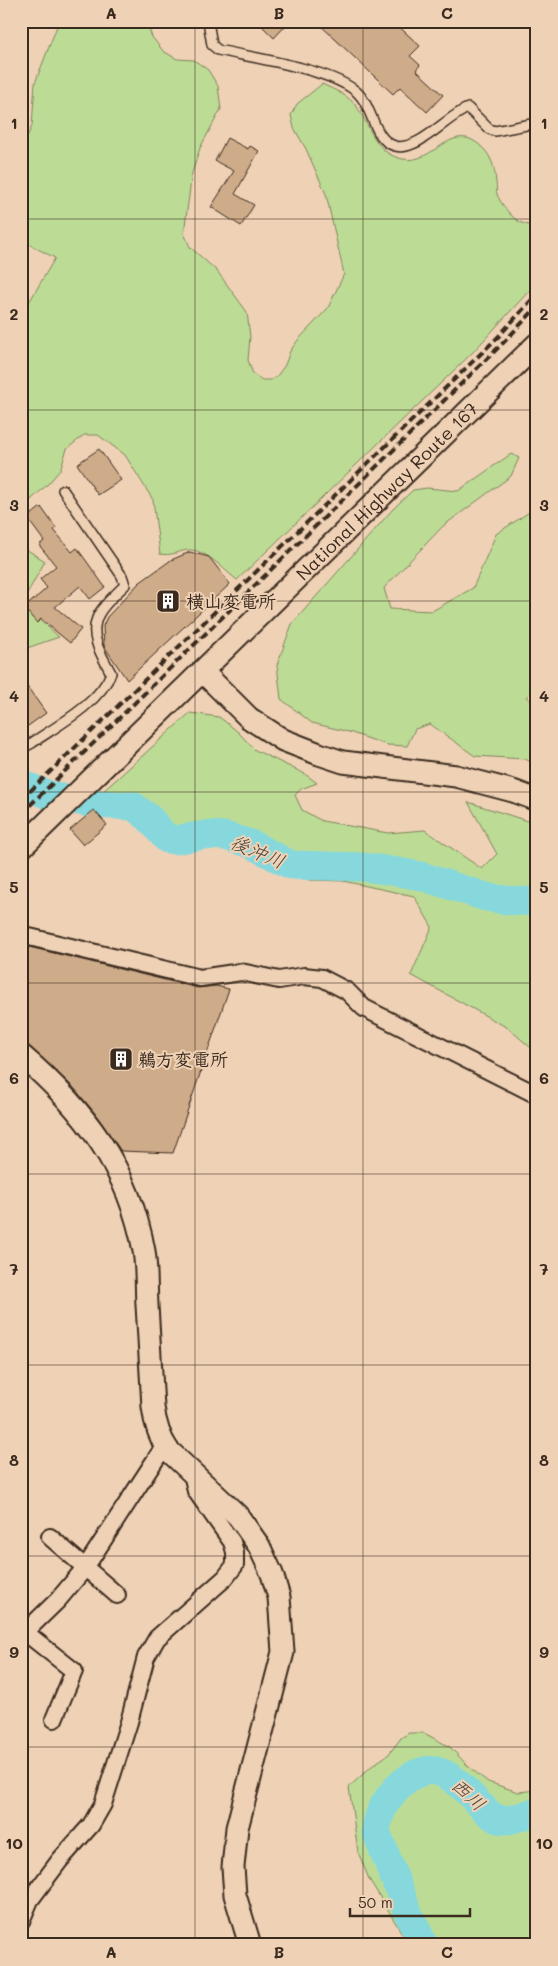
<svg xmlns="http://www.w3.org/2000/svg" width="558" height="1966" viewBox="0 0 558 1966" font-family="Mali,'Klee One',sans-serif">
<style>
.green{fill:#bcdc95;stroke:#7c835a}
.lines{fill:none;stroke-linecap:round;stroke-linejoin:round}
.river{stroke:#86d8dd;stroke-width:29}
.building{fill:#cfac89;stroke:#3b2a1e}
.service-casing{stroke:#3b2a1e;stroke-width:12}
.minor-casing{stroke:#3b2a1e;stroke-width:20}
.tertiary-casing{stroke:#3b2a1e;stroke-width:25}
.service{stroke:#efd2b6;stroke-width:9}
.minor{stroke:#efd2b6;stroke-width:16}
.tertiary{stroke:#efd2b6;stroke-width:21}
.rail{stroke:#3b2a1e;stroke-width:4;stroke-dasharray:8 4;stroke-linecap:butt}
.grid{fill:none;stroke:#3b2a1e;stroke-width:1;stroke-opacity:0.55}
.labels{text-anchor:middle;dominant-baseline:central;stroke-width:4;stroke-linejoin:round;paint-order:stroke}
.street-label{font-size:18px;fill:#3b2a1e;stroke:#efd2b6}
.poi-label{font-size:18px;font-weight:bold;fill:#3b2a1e;stroke:#efd2b6;text-anchor:start}
.water-label{font-size:19px;font-style:italic;fill:#46443b;stroke:#efd2b6}
.neatline{fill:none;stroke:#3b2a1e;stroke-width:2}
.grid-label{font-size:16px;text-anchor:middle;font-weight:bold;fill:#3b2a1e}
</style>
<rect width="100%" height="100%" fill="#efd2b6"/>
<filter id="ink" filterUnits="userSpaceOnUse"><feTurbulence type="fractalNoise" baseFrequency=".02" numOctaves="2"/><feDisplacementMap in="SourceGraphic" scale="10" xChannelSelector="R" yChannelSelector="G"/><feConvolveMatrix kernelMatrix="1 2 1 2 8 2 1 2 1" color-interpolation-filters="sRGB"/></filter>
<g filter="url(#ink)">
<path class="green" d="M59 21H146L152 37 163 51 177 59 194 60 208 70 218 86 221 109 200 148 192 173 184 233 190 247 217 271 247 312 250 337 248 360 253 374 262 380H271L277 376 285 365 290 351 298 340 328 308 344 274 326 194 306 149 294 128 291 115 297 104 322 84C335 90 348 95 357 107 371 127 375 154 403 159 432 165 450 123 477 143 491 153 495 167 496 183 497 186 496 191 497 194 500 203 513 220 522 223 526 225 532 225 537 226V279L529 291 473 352 237 580C224 570 205 548 187 550 177 552 171 556 160 554L153 500 125 455 98 435H84L67 449 60 470 48 484 21 509V316L55 258 21 240V142L25 141 32 126 35 83Z
M511 454 519 458 511 476 443 526 384 588 390 609 432 611 473 588 496 534 537 507V686L526 697 537 706V765L525 759 475 756 430 724 415 729 407 746 387 745 349 732 312 723 281 699 277 665 292 624 393 509 413 490 427 488 458 491Z
M21 546 45 561 22 603 59 637 21 650Z
M190 713 219 717 237 731 255 750 305 774 317 783 301 789 295 795 302 810 322 821 388 833 425 830 482 869 497 854 468 802 537 824V1053L508 1028 411 975 432 927 414 896 343 881 309 880 277 867 227 843 203 841 174 830 137 796 107 801 100 794Z
M409 1733H424L450 1747 470 1768 488 1782 518 1792 537 1790V1945H409L369 1879 358 1852 349 1787 373 1765 389 1754 401 1738Z"/>
<g class="lines">
<path class="river" d="M21 784 49 795 95 804 133 806 149 818 167 839 174 840 205 835 225 836 251 844 291 865 363 867 392 871 421 876 486 897 504 900 537 902
M424 1945 409 1915 376 1831C378 1812 387 1797 401 1784 434 1755 454 1778 478 1803 484 1808 489 1815 496 1818 509 1824 523 1814 537 1812"/>
</g>
<path class="building" d="M257 21H290L274 38Z
M316 21H393L420 46 410 56 420 65 416 70 443 95 427 112 400 87 393 94Z
M227 138 248 149 250 146 259 151 235 194 254 205 241 226 211 207 234 171 215 161Z
M99 449 121 480 98 495 77 464Z
M41 507 56 528 54 530 72 552 77 548 105 587 90 599 80 586 55 607 81 629 70 643 41 619 37 623 24 608 47 588 40 579 56 566 39 545 44 541 27 518Z
M190 552 209 557 230 584 127 680 104 646 103 626 107 617 139 583 171 560Z
M21 678 46 713 28 726 21 718Z
M94 810 107 825 83 845 70 830Z
M21 945 198 988 216 986 229 989 173 1153 121 1151 94 1112 74 1088 29 1046 21 1043Z"/>
<g class="lines">
<g class="service-casing">
<path id="service" d="M208 21 212 45 218 50C254 58 324 68 353 89 374 103 371 139 395 146 418 152 447 116 468 108L489 129 495 131 537 123
M21 749 32 743C58 725 100 703 111 673 106 663 100 654 97 644 88 616 107 603 125 585L122 576 63 490"/>
</g>
<g class="minor-casing">
<path id="minor" d="M21 935 200 978 241 972 279 980 304 976 322 978 347 991 364 1008 537 1095
M50 1537 117 1595
M21 1629 74 1671 54 1719
M21 1636 58 1600 85 1568 165 1445
M21 1921 30 1900 60 1860 91 1825 103 1804 129 1722 146 1657 157 1638 225 1578 235 1565V1552L232 1542 196 1491 192 1473"/>
</g>
<g class="tertiary-casing">
<g id="tertiary">
<path d="M203 672 249 718 283 740 319 754 343 762 456 776 513 791 537 800"/>
<path id="s1" d="M21 848 537 344"/>
<path d="M21 1055C84 1109 129 1168 144 1251 147 1269 146 1287 147 1305 149 1339 151 1373 153 1407 155 1423 159 1437 168 1450L238 1516 259 1546 272 1574 279 1597 283 1652 237 1828 233 1867 235 1895 250 1945"/>
</g>
</g>
<use href="#service" class="service"/>
<use href="#minor" class="minor"/>
<use href="#tertiary" class="tertiary"/>
<path class="rail" d="M21 800 498 337 537 294
M21 814 505 341 537 307"/>
</g>
</g>
<path class="grid" d="M195 21V1945M363 21V1945M21 219H537M21 410H537M21 601H537M21 792H537M21 983H537M21 1174H537M21 1365H537M21 1556H537M21 1747H537"/>
<defs>
<g id="building-square" transform="scale(1.25)"><rect x="-9" y="-9" width="18" height="18" rx="4" fill="#3b2a1e" stroke="#efd2b6"/><path d="M-4-6H4V6H1V3H-1V6H-4ZM-2.5-4.3h1.7v1.8h-1.7ZM.8-4.3h1.7v1.8H.8ZM-2.5-1h1.7V.8h-1.7ZM.8-1h1.7V.8H.8Z" fill="#fff"/></g>
</defs>
<g fill-rule="evenodd">
<use href="#building-square" x="168" y="601"/>
<use href="#building-square" x="121" y="1059"/>
</g>
<g class="labels">
<g class="street-label">
<text stroke="none"><textPath href="#s1" startOffset="511">National Highway Route 167</textPath></text>
</g>
<g class="poi-label">
<text x="186" y="601">横山変電所</text>
<text x="138" y="1059">鵜方変電所</text>
</g>
<g class="water-label">
<text transform="translate(258 851) rotate(23)">後沖川</text>
<text transform="translate(469 1794) rotate(42)">西川</text>
</g>
</g>
<rect width="558" height="1966" fill="none" stroke="#efd2b6" stroke-width="55"/>
<path d="M350 1908v8h120v-8" fill="none" stroke="#3b2a1e" stroke-width="2.5"/>
<text x="358" y="1908" font-size="15" fill="#3b2a1e" stroke="#efd2b6" stroke-width="4" paint-order="stroke">50 m</text>
<rect x="28" y="28" width="502" height="1910" class="neatline"/>
<g class="grid-label">
<text x="111" y="19">A</text>
<text x="279" y="19">B</text>
<text x="447" y="19">C</text>
<text x="14" y="129">1</text>
<text x="544" y="129">1</text>
<text x="14" y="320">2</text>
<text x="544" y="320">2</text>
<text x="14" y="511">3</text>
<text x="544" y="511">3</text>
<text x="14" y="702">4</text>
<text x="544" y="702">4</text>
<text x="14" y="893">5</text>
<text x="544" y="893">5</text>
<text x="14" y="1084">6</text>
<text x="544" y="1084">6</text>
<text x="14" y="1275">7</text>
<text x="544" y="1275">7</text>
<text x="14" y="1466">8</text>
<text x="544" y="1466">8</text>
<text x="14" y="1658">9</text>
<text x="544" y="1658">9</text>
<text x="14" y="1849">10</text>
<text x="544" y="1849">10</text>
<text x="111" y="1958">A</text>
<text x="279" y="1958">B</text>
<text x="447" y="1958">C</text>
</g>
</svg>
